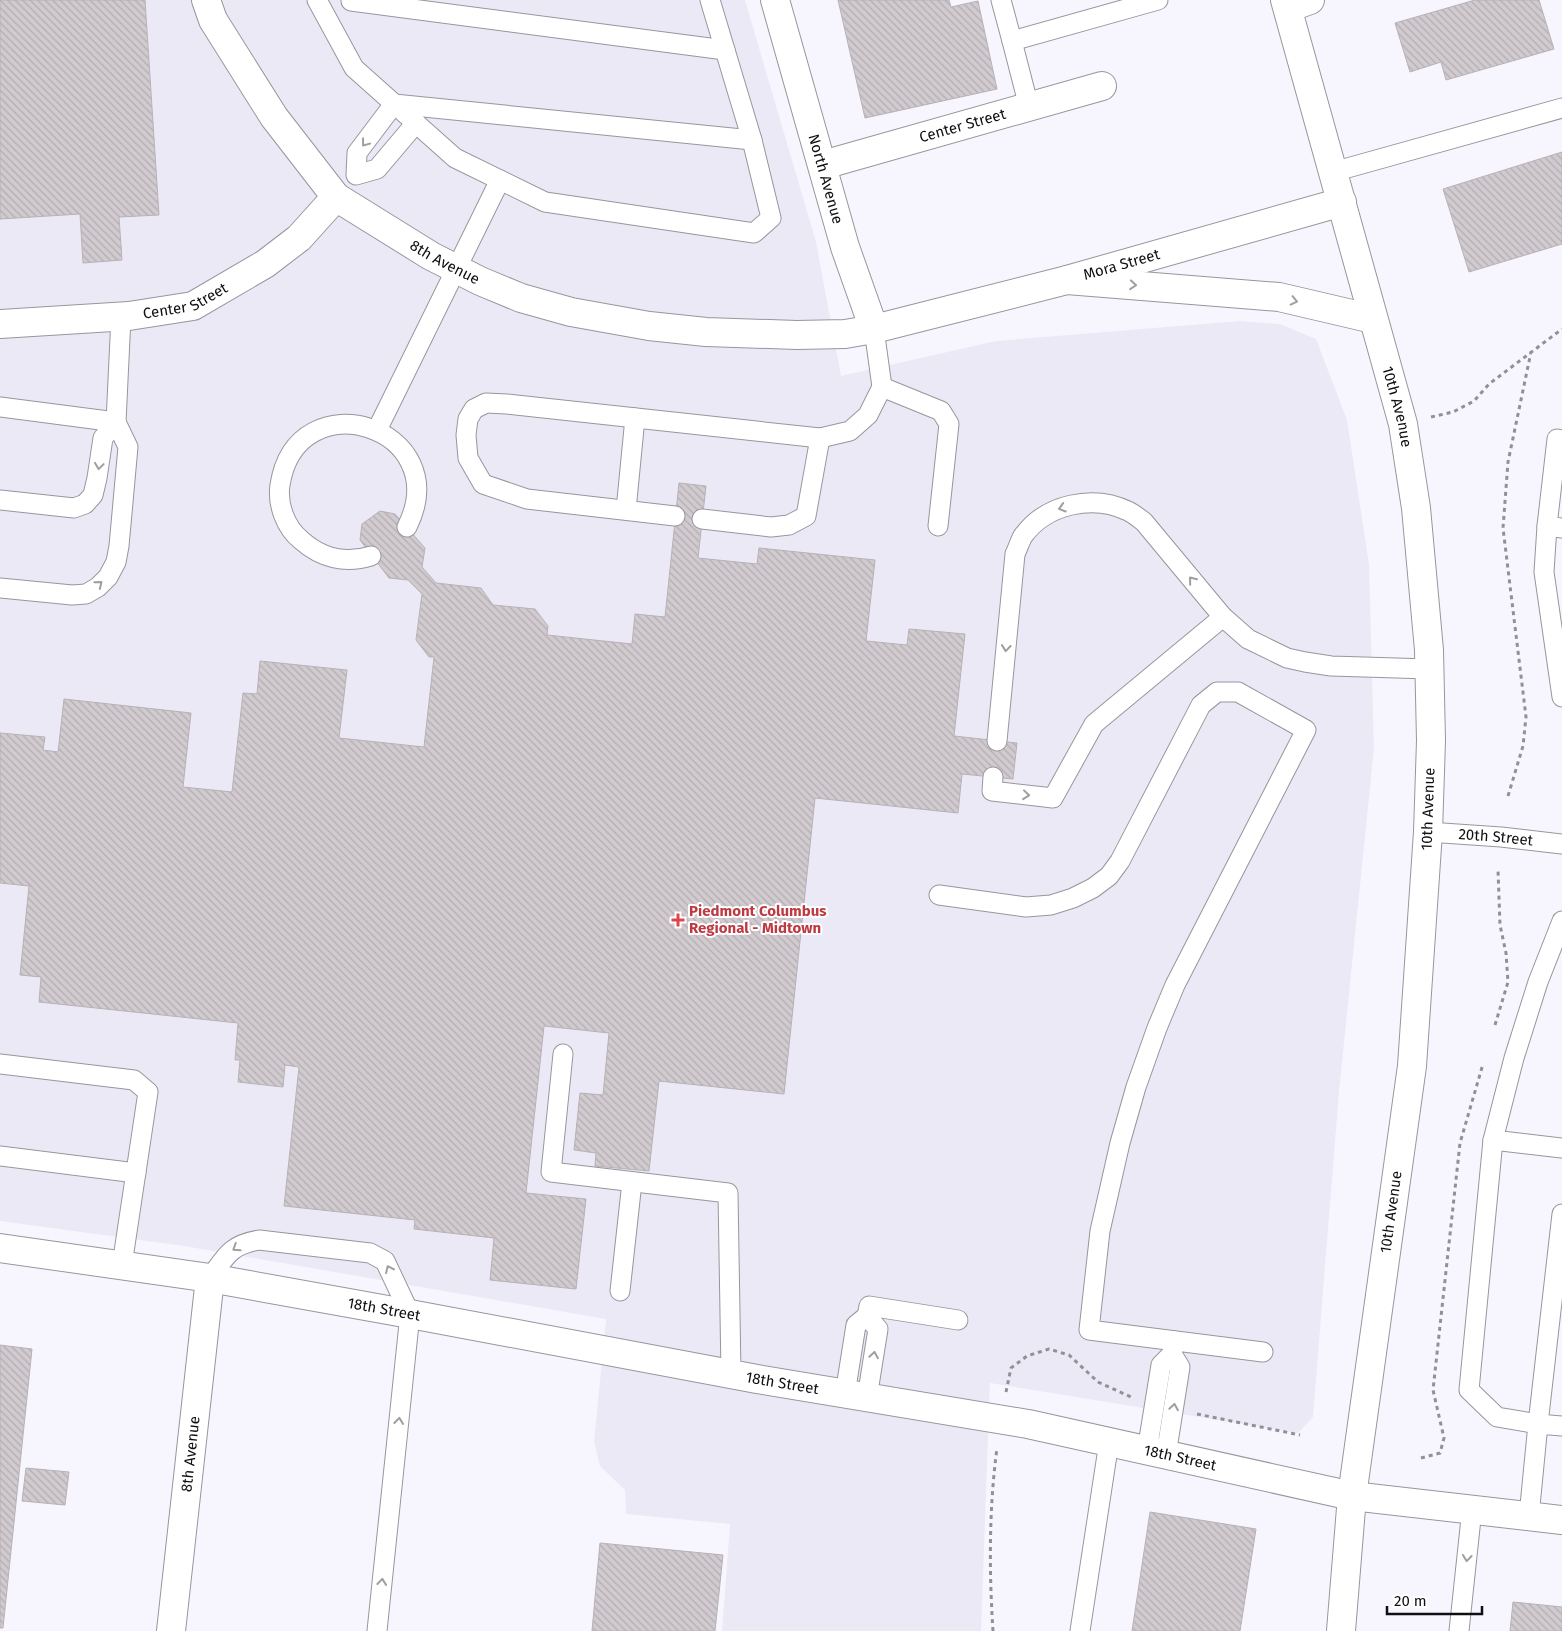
<svg xmlns="http://www.w3.org/2000/svg" width="1562" height="1631" viewBox="0 0 1562 1631" font-family="'Fira Sans',sans-serif">
<style>
.built{fill:#ece9f7}
.building{fill:url(#building-back-hatch);stroke:#b8b1b6}
.lines{fill:none;stroke-linecap:round;stroke-linejoin:round}
.service-casing{stroke:#97969c;stroke-width:21}
.minor-casing{stroke:#97969c;stroke-width:30}
.tertiary-casing{stroke:#97969c;stroke-width:30}
.secondary-casing{stroke:#97969c;stroke-width:30}
.path{stroke:#919095;stroke-width:3;stroke-dasharray:4 4;stroke-linecap:butt}
.service{stroke:#fff;stroke-width:19}
.minor{stroke:#fff;stroke-width:28}
.tertiary{stroke:#fff;stroke-width:28}
.secondary{stroke:#fff;stroke-width:28}
.oneway{stroke:#9f9fa0}
.health-dot{fill:#e0444e;stroke:#fff;stroke-width:2}
.labels{text-anchor:middle;dominant-baseline:central;stroke-width:4;stroke-linejoin:round;paint-order:stroke}
.street-label{font-size:15px;fill:#0f0e11;stroke:#fff}
.health-label{font-size:15px;font-weight:bold;fill:#be3a42;stroke:#fff;text-anchor:start}
</style>
<defs>
<pattern id="building-back-hatch" width="6" height="6" patternUnits="userSpaceOnUse" patternTransform="scale(1.25)"><rect width="6" height="6" fill="#d1cbd0"/><path d="M-1 5l2 2M0 0l6 6M5-1l2 2" fill="none" stroke="#b2adb2"/></pattern>
</defs>
<rect width="100%" height="100%" fill="#f7f6fe"/>
<path class="built" d="M0 0H745L816 242 841 376 996 341 1240 321 1280 324 1316 339 1347 420 1369 564 1374 748 1339 1092 1313 1417 1298 1433 990 1383 981 1631H722L730 1524 626 1514 625 1490 600 1466 594 1442 606 1319 184 1246 0 1221Z"/>
<path class="building" d="M0 0H145L159 215 119 217 122 260 83 263 80 214 0 219Z
M838 0H949L951 7 978 1 997 89 865 118Z
M1475 0H1539L1554 49 1446 80 1441 62 1410 72 1395 23Z
M1562 152V244L1469 272 1443 189Z
M679 483 706 486 698 558 757 564 759 548 875 560 866 641 907 645 909 629 965 634 954 736 1017 743 1013 779 962 774 958 813 815 798 784 1094 659 1081 649 1171 595 1166 596 1153 574 1150 580 1093 603 1095 609 1033 544 1026 526 1193 586 1199 576 1289 490 1280 494 1238 414 1229 415 1220 284 1206 299 1067 285 1065 283 1087 238 1082 240 1060H235L238 1023 39 1002 41 977 20 975 29 886 0 883V733L45 737 43 750 58 752 64 699 191 713 183 787 232 792 243 693 257 694 260 661 347 670 339 738 424 747 434 657H429L416 640 422 594 408 580 389 578 360 540 362 524 380 511 395 514 425 548 422 567 436 583 481 588 493 605 535 609 548 626 547 635 632 644 635 614 665 617Z
M0 1345 32 1349 3 1628H0Z
M26 1468 69 1472 65 1505 22 1501Z
M1150 1512 1256 1529 1240 1631H1132Z
M600 1543 723 1555 715 1631H592Z
M1513 1602 1562 1607V1631H1510Z"/>
<g class="lines">
<g class="service-casing">
<g id="service">
<path d="M317 0 354 68 455 158 545 202 754 233 771 218 752 140 710 0"/>
<path d="M1001 0 1012 41 1158 0"/>
<path d="M351 1 725 50"/>
<path d="M1012 41 1029 107"/>
<path d="M416 123 377 169 356 175 357 153 394 104 752 140"/>
<path d="M1333 172 1562 108"/>
<path d="M882 387 941 411 949 424 938 526"/>
<path d="M0 407 116 422"/>
<path d="M377 430 500 180"/>
<path d="M1562 440 1557 439 1547 526 1562 528"/>
<path d="M0 500 74 508 85 504 93 495 97 478 103 438 116 422"/>
<path d="M626 510 635 418"/>
<path d="M675 516 527 499 483 484 468 458 466 435 468 419 474 409 486 403 507 404 820 438 850 431 868 415 882 387 874 329"/>
<path d="M702 519 771 527 789 525 806 516 820 438"/>
<path d="M1547 526 1544 572 1562 697"/>
<path d="M371 556C345 564 321 558 301 540 286 528 277 505 280 485 297 377 457 427 407 527"/>
<path d="M0 588 72 595 86 594 98 587 108 577 116 562 119 546 128 447 116 422 121 317"/>
<path d="M997 741 1015 554C1018 548 1020 541 1023 536 1046 504 1093 494 1128 511 1134 514 1139 518 1144 522L1223 617 1248 639 1287 658 1305 662 1331 666 1429 669"/>
<path d="M993 777 992 791 1053 798 1094 724 1223 617"/>
<path id="s1" d="M1428 832 1501 837 1562 844"/>
<path d="M939 895 1026 907 1051 905 1073 898 1093 888 1109 876 1120 861 1201 705 1217 692H1238L1306 730 1175 985 1157 1028 1136 1087 1120 1143 1100 1231 1089 1330 1263 1352"/>
<path d="M1562 921 1538 982 1514 1058 1493 1140 1562 1148"/>
<path d="M563 1054 551 1172 728 1193 731 1374"/>
<path d="M0 1064 134 1080 148 1092 122 1265"/>
<path d="M1493 1140 1469 1390 1497 1417 1538 1424 1562 1214"/>
<path d="M0 1156 136 1173"/>
<path d="M210 1278C226 1256 230 1245 259 1240L370 1253 385 1261 410 1314 377 1631"/>
<path d="M620 1291 632 1182"/>
<path d="M867 1316 878 1329 867 1398"/>
<path d="M845 1394 856 1325 867 1316 869 1306 958 1320"/>
<path d="M1147 1451 1161 1365 1172 1354"/>
<path d="M1166 1455 1180 1367 1172 1354 1174 1341"/>
<path d="M1529 1516 1538 1424 1562 1426"/>
<path d="M1080 1631 1109 1442"/>
<path d="M1459 1631 1472 1509"/>
</g>
</g>
<g class="minor-casing">
<g id="minor">
<path id="s2" d="M206 0 213 20 274 117 336 197 431 256 480 281 521 298 571 312 649 326 706 332 797 335 845 334 874 329 1067 280 1342 202"/>
<path id="s3" d="M775 0 845 247 874 329"/>
<path d="M1288 8 1310 0"/>
<path id="s4" d="M823 165 1102 86"/>
<path id="s5" d="M0 324 129 316 193 306 265 264 299 238 336 197"/>
<path id="s6" d="M171 1631 210 1278"/>
</g>
</g>
<g class="tertiary-casing">
<g id="tertiary">
<path id="s7" d="M0 1248 210 1278 410 1314 757 1379 1028 1424 1352 1496 1562 1520"/>
</g>
</g>
<g class="secondary-casing">
<g id="secondary">
<path id="s8" d="M1285 0 1403 424 1416 508 1429 650 1431 741 1428 832 1412 1066 1352 1496 1341 1631"/>
<path d="M1067 280 1279 297 1373 319"/>
</g>
</g>
<path class="path" d="M1431 417 1453 412 1474 401 1489 384 1562 329
M1508 796 1523 746 1526 717 1503 528 1508 462 1531 352
M1495 1025 1508 982 1506 953 1500 925 1498 870
M1006 1392 1011 1368 1027 1356 1049 1349 1069 1355 1098 1382 1131 1397
M1197 1414 1300 1435
M1421 1458 1440 1453 1444 1438 1433 1390 1460 1143 1483 1064
M993 1631C989 1570 989 1508 997 1448"/>
<use href="#service" class="service"/>
<use href="#minor" class="minor"/>
<use href="#tertiary" class="tertiary"/>
<use href="#secondary" class="secondary"/>
</g>
<defs><path id="oneway-chevron" d="M-2-3.5L2.5 0L-2 3.5" fill="none" stroke-width="1.6" stroke-linecap="round" stroke-linejoin="round" transform="scale(1.25)"/></defs>
<g class="oneway">
<use href="#oneway-chevron" transform="translate(365 143) rotate(127)"/>
<use href="#oneway-chevron" transform="translate(1133 285) rotate(5)"/>
<use href="#oneway-chevron" transform="translate(1294 301) rotate(13)"/>
<use href="#oneway-chevron" transform="translate(99 466) rotate(98)"/>
<use href="#oneway-chevron" transform="translate(1062 508) rotate(163)"/>
<use href="#oneway-chevron" transform="translate(1192 580) rotate(-129)"/>
<use href="#oneway-chevron" transform="translate(99 584) rotate(-39)"/>
<use href="#oneway-chevron" transform="translate(1006 648) rotate(96)"/>
<use href="#oneway-chevron" transform="translate(1026 795) rotate(6)"/>
<use href="#oneway-chevron" transform="translate(236 1248) rotate(147)"/>
<use href="#oneway-chevron" transform="translate(389 1269) rotate(-115)"/>
<use href="#oneway-chevron" transform="translate(874 1355) rotate(-81)"/>
<use href="#oneway-chevron" transform="translate(1174 1407) rotate(-81)"/>
<use href="#oneway-chevron" transform="translate(399 1421) rotate(-84)"/>
<use href="#oneway-chevron" transform="translate(1467 1558) rotate(96)"/>
<use href="#oneway-chevron" transform="translate(382 1582) rotate(-84)"/>
</g>
<path class="health-dot" d="M675.5 912.5h5v5h5v5h-5v5h-5v-5h-5v-5h5z"/>
<g class="labels">
<g class="street-label">
<text stroke="none"><textPath href="#s4" startOffset="145">Center Street</textPath></text>
<text stroke="none"><textPath href="#s3" startOffset="186">North Avenue</textPath></text>
<text stroke="none"><textPath href="#s2" startOffset="364">8th Avenue</textPath></text>
<text stroke="none"><textPath href="#s2" startOffset="1061">Mora Street</textPath></text>
<text stroke="none"><textPath href="#s5" startOffset="188">Center Street</textPath></text>
<text stroke="none"><textPath href="#s8" startOffset="422">10th Avenue</textPath></text>
<text transform="translate(1428 809) rotate(-88)">10th Avenue</text>
<text stroke="none"><textPath href="#s1" startOffset="68">20th Street</textPath></text>
<text transform="translate(1391 1212) rotate(-82)">10th Avenue</text>
<text stroke="none"><textPath href="#s7" startOffset="389">18th Street</textPath></text>
<text stroke="none"><textPath href="#s7" startOffset="794">18th Street</textPath></text>
<text stroke="none"><textPath href="#s6" startOffset="178">8th Avenue</textPath></text>
<text stroke="none"><textPath href="#s7" startOffset="1199">18th Street</textPath></text>
</g>
<g class="health-label">
<text x="689" y="911">Piedmont Columbus<tspan x="689" dy="17">Regional - Midtown</tspan></text>
</g>
</g>
<path d="M1387 1606v8h95v-8" fill="none" stroke="#0f0e11" stroke-width="2.5"/>
<text x="1394" y="1606" font-size="15" fill="#0f0e11" stroke="#ffffff" stroke-width="4" paint-order="stroke">20 m</text>
</svg>
